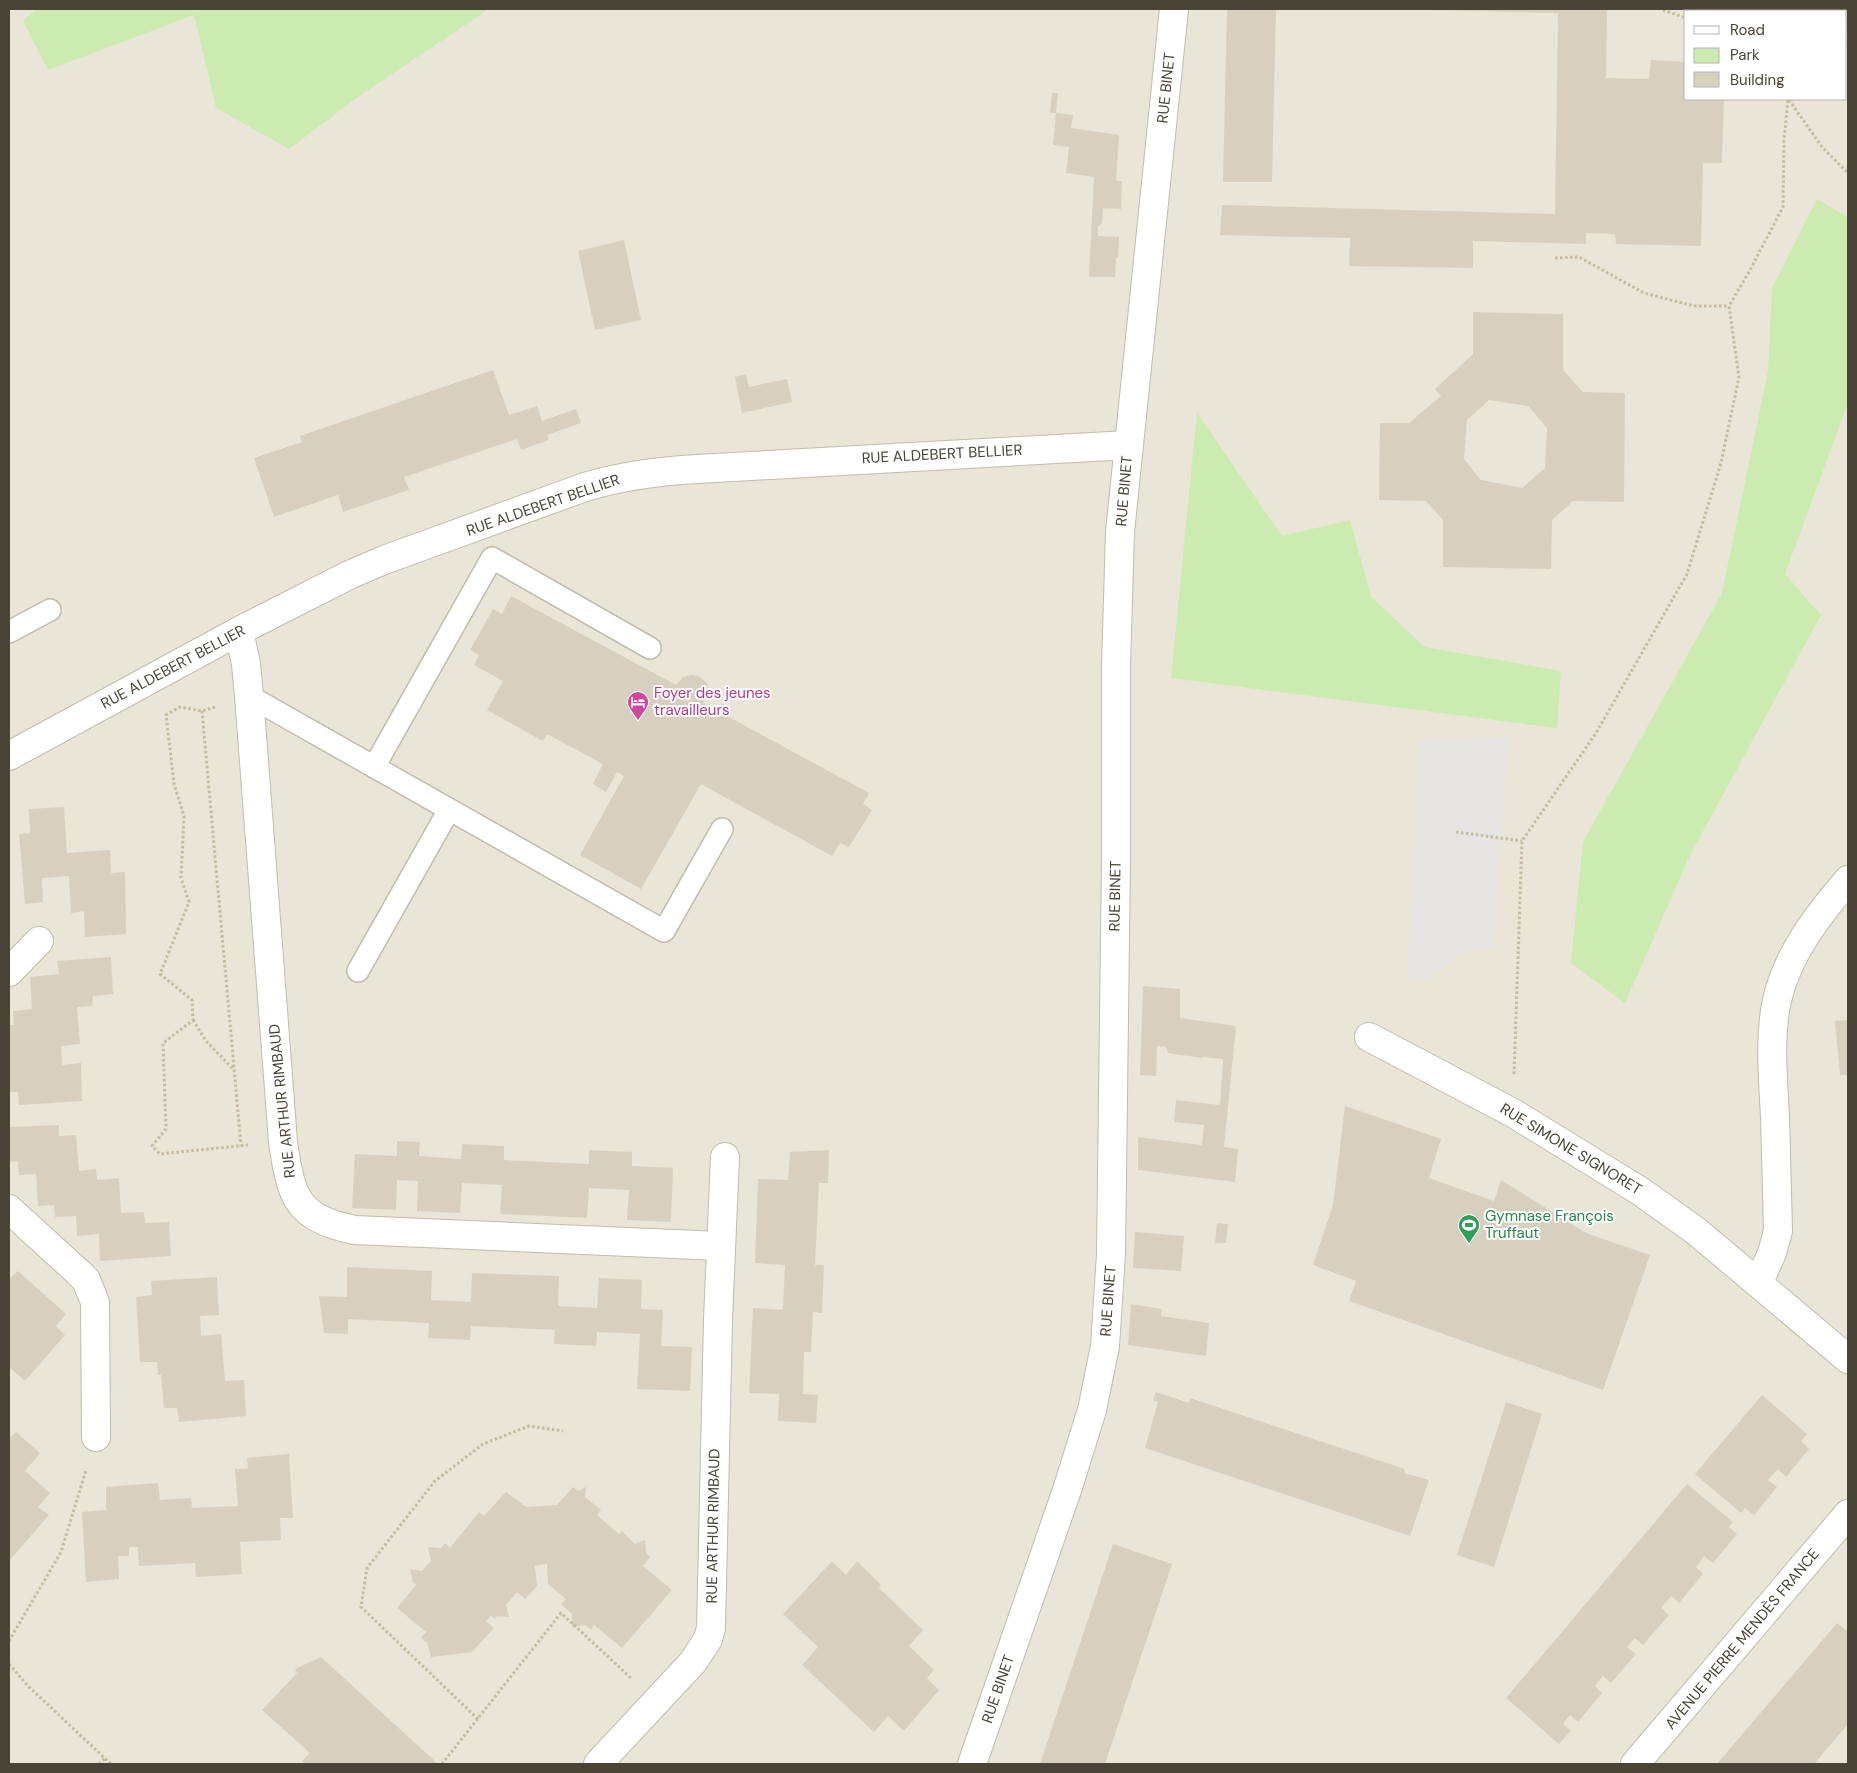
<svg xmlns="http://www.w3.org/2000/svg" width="1857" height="1773" viewBox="0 0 1857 1773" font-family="'DM Sans',sans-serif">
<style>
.residential{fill:#e9e6d7;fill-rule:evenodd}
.green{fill:#cbebb1}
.parking{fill:#e7e5e1}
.building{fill:#d7d0be;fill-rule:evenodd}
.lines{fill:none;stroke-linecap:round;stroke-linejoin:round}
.service-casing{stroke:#c1bcab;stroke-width:24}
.minor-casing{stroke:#c1bcab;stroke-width:30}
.path{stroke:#c4ba9c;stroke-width:3;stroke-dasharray:2.5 2.5;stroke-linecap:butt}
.service{stroke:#fff;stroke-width:21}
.minor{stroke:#fff;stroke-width:28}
.labels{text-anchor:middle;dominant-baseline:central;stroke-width:4;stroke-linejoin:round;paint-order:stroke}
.street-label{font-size:15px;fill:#4a4437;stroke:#fff}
.hotel-label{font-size:15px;fill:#b23c85;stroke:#fff;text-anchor:start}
.leisure-label{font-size:15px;fill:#27864d;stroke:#fff;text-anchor:start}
</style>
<rect width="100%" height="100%" fill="#f5f3ea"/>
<path class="residential" d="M9 9H1848V1764H9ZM1686 11H1846V99H1686Z"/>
<path class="green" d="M36 9H489L362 94 289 149 216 108 194 15 48 70 23 21Z
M1817 199 1848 217V403L1785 574 1821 615 1690 855 1625 1003 1571 963 1583 842 1722 593 1768 371 1772 288Z
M1197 413 1282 536 1350 520 1371 596 1424 647 1561 671 1557 728 1171 678Z"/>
<path class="parking" d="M1509 737 1493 949 1464 951 1427 980 1407 981 1420 739Z"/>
<path class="building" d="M1227 9H1276L1272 182H1223Z
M1423 9H1607L1606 78 1649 79 1651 60 1686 62V99H1724L1722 163H1703L1701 246 1616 244 1615 234 1586 233V244L1473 241V268L1349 266 1350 238 1220 235 1222 205 1555 214 1558 13 1423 10Z
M1779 9H1848L1847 58 1846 11H1782Z
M1052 93H1058L1056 113H1050Z
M1056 113 1073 115 1071 128 1119 135 1116 181H1122L1121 209 1103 208 1102 223 1098 227V236L1119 237 1118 258H1116L1115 277H1089L1094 177 1066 173 1069 147 1053 145Z
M624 240 641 320 595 330 578 251Z
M1473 312 1563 314V370L1583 392 1625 393 1624 502 1573 501 1552 520 1551 569 1443 567V520L1426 501 1379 500 1380 423H1409L1441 396 1435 389 1473 354ZM1489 400 1528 406 1547 428 1545 468 1522 488 1481 480 1464 459 1467 420Z
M493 370 509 415 537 406 542 421 576 409 581 423 547 435 549 440 521 450 517 439 404 477 409 490 343 512 338 495 274 517 254 458 302 442 300 436Z
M746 374 749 387 787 379 792 402 742 413 735 377Z
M511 596 676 685 683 677 691 675 698 676 706 682 708 688 707 696 703 703 869 793 863 804 872 810 849 847 840 843 832 856 701 784 641 889 580 855 624 776 617 772 606 792 593 784 603 764 547 734 543 741 487 710 503 681 474 665 479 655 470 650 493 609 502 614Z
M64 807 67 853 110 850 111 873 125 872 126 934 85 937 84 911 71 913 69 876 42 878 43 902 25 904 19 834 30 833 29 809Z
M111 957 113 994 93 996 92 1006 77 1007 80 1044 61 1046 62 1065 81 1063 82 1101 19 1105 18 1092H9V1025H14L13 1011 32 1009 30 977 59 974 57 961Z
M1143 986 1180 989V1018L1236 1026 1224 1147 1238 1149 1235 1182 1138 1170V1137L1202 1145 1204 1125 1174 1122 1176 1100 1220 1105 1223 1062V1059L1203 1057 1202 1058 1168 1053 1166 1047 1157 1046 1156 1076 1140 1075Z
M1848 1020V1075H1840L1835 1021Z
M1345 1106 1441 1139 1429 1178 1494 1201 1501 1180 1586 1233 1650 1255 1603 1390 1349 1301 1356 1281 1313 1265 1333 1205Z
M59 1125V1136L76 1135 79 1171 96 1169 97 1180 119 1178 121 1213 144 1212 145 1223 169 1222 171 1256 100 1261 99 1234 77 1236 76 1216 55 1217 54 1205 38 1206 36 1174 19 1175 18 1161 9 1162V1127Z
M397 1141 420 1142 419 1156 461 1159 462 1144 504 1146V1160L589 1164V1150L632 1152V1166L673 1168 671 1222 627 1220 629 1190 589 1188 587 1218 500 1214 502 1185 462 1183 460 1213 417 1211 418 1181 397 1180 396 1210 352 1208 355 1154 397 1156Z
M829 1150 828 1183H819L817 1225 815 1265H824L822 1313 813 1312 811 1352H804L803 1394 818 1395 816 1423 778 1421 779 1394 749 1393 753 1308 783 1310 785 1265 755 1263 758 1179 788 1180 790 1152Z
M1217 1223 1228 1224 1226 1243H1215Z
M1135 1232 1184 1236 1181 1271 1133 1268Z
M347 1267 432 1271 431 1300 471 1302 472 1273 559 1276 558 1306 597 1308 599 1278 642 1280 641 1309 663 1310 661 1346 692 1347 690 1391 637 1389 640 1334 597 1332 596 1346 576 1345 554 1344 555 1330 471 1326 470 1340 428 1338 429 1323 348 1319V1334L324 1333 319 1296 347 1297Z
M18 1271 66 1314 56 1326 65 1335 25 1381 9 1367V1279Z
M217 1277 219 1315 200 1316 201 1336 221 1334 225 1381 244 1380 246 1416 179 1422 177 1408H164L161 1375H158L157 1362H140L136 1297 152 1295 151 1281Z
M1131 1304 1162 1309 1161 1316 1209 1323 1206 1356 1128 1345Z
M1156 1392 1189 1403 1190 1398 1405 1469 1404 1473 1429 1480 1410 1536 1145 1448 1158 1402 1153 1400Z
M1762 1395 1807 1434 1801 1441 1809 1449 1786 1477 1778 1469 1768 1480 1777 1487 1754 1515 1745 1508 1741 1513 1695 1474Z
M1506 1402 1542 1414 1494 1567 1457 1555Z
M16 1432 40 1453 25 1471 50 1493 38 1507 49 1515 9 1561V1438Z
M289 1454 293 1518H280L281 1540 240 1542 242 1574 196 1577 195 1563 139 1566 138 1547H129V1556H118L119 1579 86 1582 82 1512 106 1510V1487L158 1483 160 1500 191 1498 192 1508 238 1506 235 1469H248L247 1458Z
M1687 1484 1733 1522 1729 1527 1737 1534 1713 1563 1704 1556 1696 1567 1703 1574 1679 1603 1671 1596 1661 1608 1669 1615 1643 1645 1635 1638 1627 1647 1636 1654 1611 1683 1603 1676 1598 1682 1595 1686 1602 1693 1578 1722 1570 1715 1563 1724 1571 1731 1559 1744 1506 1698Z
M573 1487 578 1491 586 1487 585 1497 601 1510 597 1515 619 1534 622 1531 635 1544 645 1540 646 1553 650 1557 643 1566 672 1590 622 1648 594 1625 591 1630 585 1625 572 1627V1614L561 1604 566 1599 548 1584 547 1564 535 1566 537 1586 525 1599 517 1592 506 1605 509 1617 497 1616 495 1619 491 1616 486 1621 494 1628 472 1652 431 1657 427 1643 421 1638 426 1632 397 1608 416 1585 413 1582 410 1569 422 1571 431 1561 428 1547 441 1548 445 1543 450 1548 479 1512 484 1516 506 1492 526 1507 557 1505Z
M1113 1544 1172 1564 1105 1764H1040Z
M832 1561 846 1575 857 1561 881 1585 879 1588 923 1630 909 1646 934 1670 927 1678 939 1690 904 1731 888 1716 874 1732 802 1665 818 1647 783 1614Z
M1837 1623 1848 1632V1724L1844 1729 1814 1764H1717Z
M321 1657 438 1764H307L302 1761 310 1753 262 1710 297 1673 295 1669Z"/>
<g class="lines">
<g class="service-casing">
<path id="service" d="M9 632 50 610
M249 696 664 931 722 829
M374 767 492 558 650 648
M358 971 449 810"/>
</g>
<g class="minor-casing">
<path id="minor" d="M239 631 246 664 249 696 283 1142C291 1197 296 1218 355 1230L720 1246
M9 756 239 631 349 575 384 560 585 487C622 476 658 471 697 469L1128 445
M9 972 39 941
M1369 1037 1513 1113 1640 1191 1696 1231 1848 1359
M9 1209 78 1272 86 1280 95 1302 96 1437
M1759 1282 1772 1253 1778 1231C1777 1193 1776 1155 1775 1117 1773 1078 1769 1037 1777 1000 1788 953 1818 915 1848 880
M598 1764 693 1662 708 1639 711 1628 718 1320 725 1157
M972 1764 1068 1487 1092 1410 1105 1346 1111 1254 1116 859V666L1120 532 1174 9
M1635 1764 1848 1514"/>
</g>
<path class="path" d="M1663 10 1686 18
M1789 100 1822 147 1848 173
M1555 258 1579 257 1644 293 1694 306H1729
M215 707 202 711 180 707 166 715 174 784 184 816 181 878 189 902 160 974 192 1000 193 1020 163 1043 166 1129 152 1146 160 1154 248 1145
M202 711 241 1146
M1456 832 1522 841
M193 1020 206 1041 233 1069
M1514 1074 1522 841 1596 733 1687 574 1721 463 1739 377 1729 306 1750 270 1783 207 1784 141 1788 99
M9 1641 61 1552 86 1470
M9 1664 28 1686 111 1764
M478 1719 361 1607 367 1568 435 1481 483 1444 529 1426 563 1431
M99 1764 105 1758
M442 1764 561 1613 632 1679"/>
<use href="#service" class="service"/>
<use href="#minor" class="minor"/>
</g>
<defs>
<g id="hotel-pin" transform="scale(1.125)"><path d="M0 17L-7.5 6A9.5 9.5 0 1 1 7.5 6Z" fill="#d1479c" stroke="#fff"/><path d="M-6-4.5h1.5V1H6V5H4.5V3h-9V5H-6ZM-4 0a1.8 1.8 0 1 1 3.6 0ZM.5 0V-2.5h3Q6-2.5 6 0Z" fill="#fff"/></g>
<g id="stadium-pin" transform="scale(1.125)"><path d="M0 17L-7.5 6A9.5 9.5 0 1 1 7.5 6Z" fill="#2e9e5b" stroke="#fff"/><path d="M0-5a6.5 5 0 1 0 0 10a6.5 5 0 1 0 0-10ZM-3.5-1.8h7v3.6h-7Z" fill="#fff"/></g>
</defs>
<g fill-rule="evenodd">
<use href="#hotel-pin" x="638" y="702"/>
<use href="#stadium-pin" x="1469" y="1225"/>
</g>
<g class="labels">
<g class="street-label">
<text transform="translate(1166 88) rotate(-84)">RUE BINET</text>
<text transform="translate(942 454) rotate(-3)">RUE ALDEBERT BELLIER</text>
<text transform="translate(1124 491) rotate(-85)">RUE BINET</text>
<text transform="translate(543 505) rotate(-19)">RUE ALDEBERT BELLIER</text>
<text transform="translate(173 667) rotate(-28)">RUE ALDEBERT BELLIER</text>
<text transform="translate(1115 896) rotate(-89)">RUE BINET</text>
<text transform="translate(282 1101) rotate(-96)">RUE ARTHUR RIMBAUD</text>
<text transform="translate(1571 1149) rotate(31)">RUE SIMONE SIGNORET</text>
<text transform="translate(1108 1301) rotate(-86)">RUE BINET</text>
<text transform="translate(713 1526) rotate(-89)">RUE ARTHUR RIMBAUD</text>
<text transform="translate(1742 1639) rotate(-50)">AVENUE PIERRE MENDÈS FRANCE</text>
<text transform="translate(998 1689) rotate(-71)">RUE BINET</text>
</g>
<g class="hotel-label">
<text x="654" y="693">Foyer des jeunes<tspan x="654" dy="17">travailleurs</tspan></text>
</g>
<g class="leisure-label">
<text x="1485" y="1216">Gymnase François<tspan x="1485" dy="17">Truffaut</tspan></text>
</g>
</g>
<rect width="1857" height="1773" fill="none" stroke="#4a4437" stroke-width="20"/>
<rect x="1684" y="10" width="162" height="90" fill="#ffffff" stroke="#b7b4af"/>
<rect x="1694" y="26" width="25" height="8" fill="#ffffff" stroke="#b7b4af"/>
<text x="1730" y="35" font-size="15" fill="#4a4437">Road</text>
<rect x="1694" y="48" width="25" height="15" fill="#cbebb1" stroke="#b7b4af"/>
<text x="1730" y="60" font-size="15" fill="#4a4437">Park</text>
<rect x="1694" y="72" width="25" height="15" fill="#d7d0be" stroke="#b7b4af"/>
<text x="1730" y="85" font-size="15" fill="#4a4437">Building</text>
</svg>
